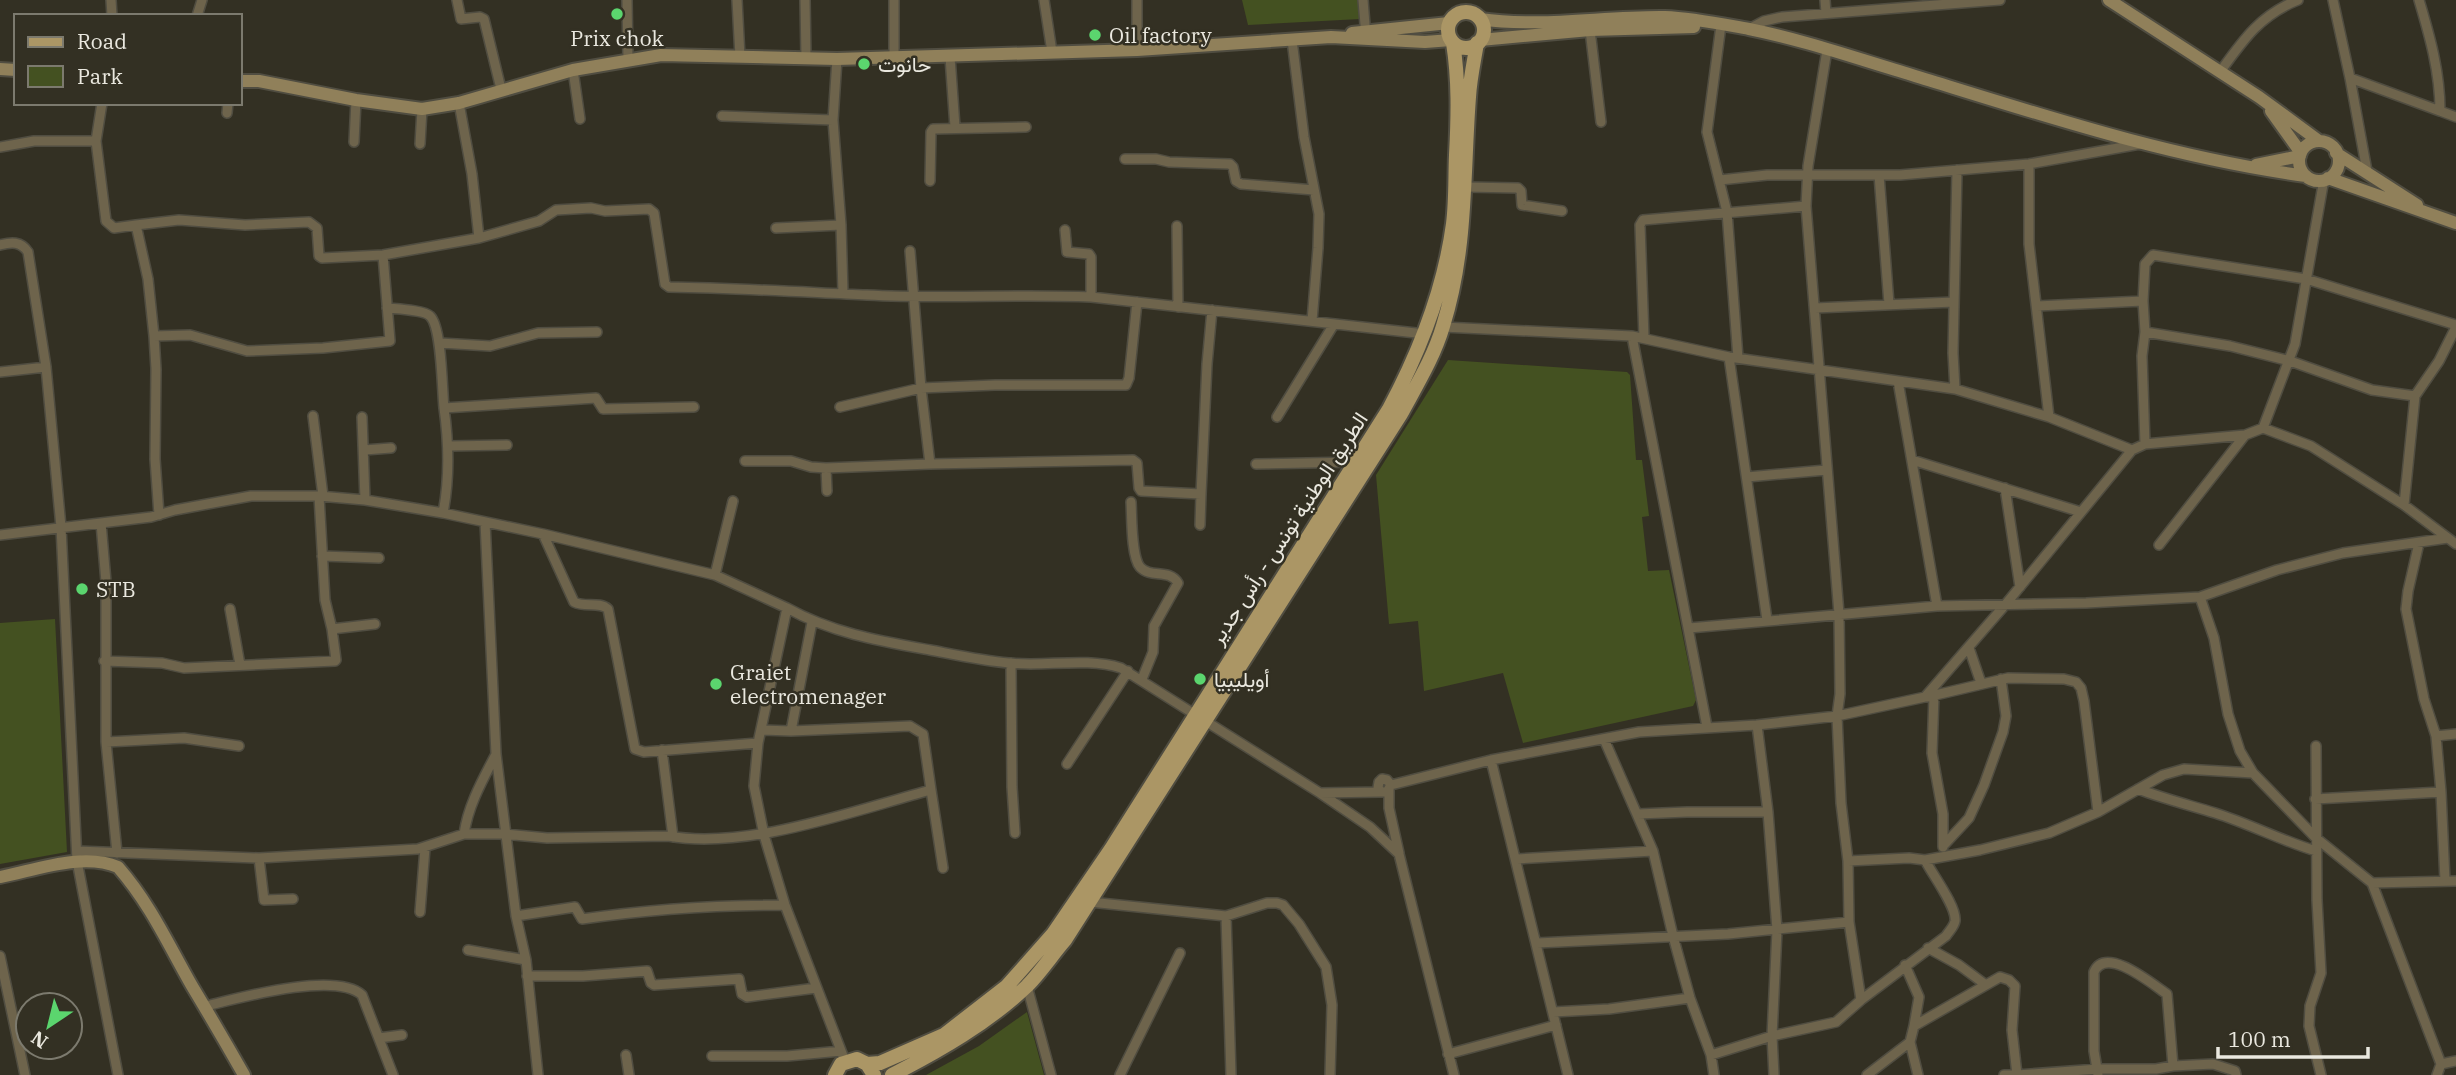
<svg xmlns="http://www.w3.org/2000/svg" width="2456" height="1075" viewBox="0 0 2456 1075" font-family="'IBM Plex Serif',Vazirmatn,serif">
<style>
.green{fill:#445121}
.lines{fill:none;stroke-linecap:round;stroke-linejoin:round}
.street-casing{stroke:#504d41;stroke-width:12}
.secondary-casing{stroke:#504d41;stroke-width:16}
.primary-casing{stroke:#504d41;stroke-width:18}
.street{stroke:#6e644c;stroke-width:9}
.secondary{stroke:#90805a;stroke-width:12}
.primary{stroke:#ab9665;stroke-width:14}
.poi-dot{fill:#5bd56e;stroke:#333023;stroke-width:2.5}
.labels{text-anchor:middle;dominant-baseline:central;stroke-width:5;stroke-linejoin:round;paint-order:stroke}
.poi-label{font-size:21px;fill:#eae8df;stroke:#333023;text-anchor:start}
.street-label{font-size:21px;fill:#eae8df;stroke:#333023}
</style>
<rect width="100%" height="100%" fill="#333023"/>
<path class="green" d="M1242 0H1358L1360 19 1248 25Z
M1448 360 1627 372 1630 375 1636 460H1642L1649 516 1642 517 1648 571 1669 570 1696 700 1693 706 1523 743 1503 673 1424 691 1418 621 1389 624 1376 475Z
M55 619 67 852 0 864V623Z
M1027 1012 1044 1075H926L979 1046Z"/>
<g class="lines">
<g class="street-casing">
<path id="street" d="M111 0 112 16
M457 0 461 19 480 17 484 19 501 89
M627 0 628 60
M737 0 740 57
M805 0 806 58
M1044 0 1052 52
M1137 0V50
M1363 0 1366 37
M1825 0 1826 13
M2333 0 2350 78 2440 111
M2419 0C2430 37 2440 72 2440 111L2456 117
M197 16 202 0
M1721 25 1707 132 1727 212 1738 358
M1749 29 1764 21 1782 17 2000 0
M1590 30 1601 122
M1292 40 1304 137 1319 214 1318 248 1312 321
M1827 50 1808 166 1806 206 1839 614 1840 694 1837 716 1841 803 1848 861 1849 922 1861 1000 1946 936C1949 931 1954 927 1955 921 1957 907 1932 874 1925 860
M894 57V0
M950 57 955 127
M837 59 833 120 841 225 843 293
M573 70 580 119
M2220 72C2243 40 2260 15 2298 0
M2350 78 2367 171
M102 103 96 141 106 221 114 228 136 225 148 279 154 336 156 369 155 459 159 515
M227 113 228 103
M722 116 833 120
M354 142 356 100
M420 144 422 109
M0 147 34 141H96
M1125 159H1156L1169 162 1230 164 1233 167 1236 181 1241 184 1314 190
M2029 164V244L2049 417
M1879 175 1889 304
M1720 180 1767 175H1900L2029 164 2140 144
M930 181 931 132 933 129 1026 127
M1466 187 1518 188 1521 191 1522 205 1562 211
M136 225 179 220 245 225 309 222 317 228 319 256 322 258 383 255 479 238 472 174 459 103
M1177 226 1178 307
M776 228 841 225
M1065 230 1067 252 1089 254 1091 257V297
M479 238 539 221 556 210 591 208 605 211 649 209 654 213 665 284 669 287C735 288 801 292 867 295 941 299 1016 294 1091 297L1425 334
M0 245C11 242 21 241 28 252L46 367 61 527 77 861 118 1075
M910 251 921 388 930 464 1133 460 1137 463 1139 488 1141 491 1201 494 1200 525
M2037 306 2143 301
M387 308C396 309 424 310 430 316 442 327 442 390 444 408L596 398 603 409 694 407
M1815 308 1954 302
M1443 327 1632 336 1729 357 1955 389 2049 417 2132 450
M2145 332 2230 346 2290 361 2372 390 2415 396
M154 336 190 335 247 351 323 348 390 341 383 255
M1632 336 1707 727
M1644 338 1640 225 1643 220 1806 206
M440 343 490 346 538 333 597 332
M1729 357 1767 620
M0 372 46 367
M1898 381 1937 606 2086 603 2200 597 2214 638 2228 714 2240 751 2253 773 2316 838 2372 883 2441 1064 2437 1075
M1955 389 1953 353 1957 170
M840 407 921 388 995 385H1126L1129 378 1137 302
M313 416 323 496
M362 417 365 500
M1277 417 1334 324
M2263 428 2295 344 2324 179
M2145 444 2142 356 2145 332 2143 301 2145 264 2153 255 2306 279 2456 325
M449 446 507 445
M364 450 391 448
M1912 460 2081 512
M745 461H791L811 467 826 468 930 464
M1256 464 1355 462
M826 468 827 491
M1747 477 1826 470
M2005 488 2020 587
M1201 494 1207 364 1212 310
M319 496 325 600 332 629 375 624
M1131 502C1132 517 1131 556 1140 567 1151 579 1169 568 1178 583L1154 626 1153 652 1142 679
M2404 505 2415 396 2439 361 2456 327
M443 513C450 477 449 444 444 408
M485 522 496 754 516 916 526 960 538 1075
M101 523 106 582V742L117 853
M543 534 574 602C585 608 599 601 608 609L635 749 644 752 758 743
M0 535 151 517 175 510 251 496H319L365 500 443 513 543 534 715 575 787 608
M2419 543 2408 591 2406 609 2424 699 2436 736 2441 792
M2159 545 2245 435
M322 556 379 558
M715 575 733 501
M2200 597 2277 570 2343 553 2448 538
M230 609 240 665
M1689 628 1937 606
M1969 648 1981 683
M104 661 162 663 184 668 335 661 336 660 332 629
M1011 663 1012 787 1015 833
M1934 695 1932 753 1943 814V847
M1927 697 2008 678 2064 679 2076 682 2081 688 2084 701 2098 812 2163 775 2184 769 2253 773
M761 730 791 731 812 622
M791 731 910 726 923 734 931 790
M2436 736 2456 734
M1604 739 1653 851 1673 936 1690 998 1711 1055 1714 1075
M106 742 184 738 239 746
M2316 746 2317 900 2321 973 2310 1006 2309 1026 2321 1075
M662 750 673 837
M1491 760 1568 1075
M1067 764 1128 671
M1391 785 1387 780 1382 779 1379 782 1378 788 1381 792H1387L1391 785 1491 760 1639 732 1757 725 1837 716 1925 697 2005 605 2132 450 2145 444 2245 435 2263 428 2311 446 2404 505 2456 544
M2138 789C2165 799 2189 805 2215 813 2250 824 2282 841 2316 851
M1389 790V808L1399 853
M1320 793 1380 792
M2315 799 2441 792 2445 881
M1638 814 1687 812H1768
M464 834C468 806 482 781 495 756
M1943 846 1969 818 1984 785 2003 732 2006 716 2001 679
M77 851 259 858 418 849 464 834H504L547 838 668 836C748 850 852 811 931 790L943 868
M259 858 264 900 293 899
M1517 859 1653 851
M1848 861 1909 858 1925 860 1980 850 2049 833 2098 812
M2372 883 2456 881
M1090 902 1226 916 1267 903H1277L1283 905 1299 924 1326 967 1332 1005 1330 1075
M420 912 425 848
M516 916 575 907 582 919C650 909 717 905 785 905
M1226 916 1231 1075
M1537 943 1728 934 1849 922
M1928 948 1959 965 1986 985
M468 950 526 960
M0 956 25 1075
M1905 965 1919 997 1914 1026
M527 976H583L647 971 651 983 654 985 739 979 742 994 747 997 816 988
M1027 986 1051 1075
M206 1006C239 998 335 971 362 995L393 1075
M1553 1012 1609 1009 1690 998
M379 1038 402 1035
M1910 1042 1918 1075
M1448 1054 1556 1025
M626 1055 629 1075
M1711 1055 1772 1036 1777 930 1768 812 1757 725
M712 1056H787L841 1051
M845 1061 785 905 764 835 754 786 758 743 787 608C832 633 880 641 930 650 956 655 983 661 1009 663 1046 667 1085 657 1121 668L1320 793 1370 827 1399 854 1454 1075
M2441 1064 2456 1061
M1120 1075 1180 953
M1774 1075 1772 1036 1836 1022 1861 1000
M1867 1075 1910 1042 1914 1026 2000 977 2009 980 2015 986 2012 1030 2017 1075H2004
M2017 1075 2098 1069H2156L2173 1066 2213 1064 2235 1071 2236 1075
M2098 1075 2094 1051V972C2106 945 2152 984 2167 994L2173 1066"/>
</g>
<g class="secondary-casing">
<path id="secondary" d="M2109 0 2259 97 2319 141
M1480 19C1541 28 1604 16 1665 17 1693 18 1721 24 1749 29 1804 40 1858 59 1912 75 2042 115 2171 158 2306 176
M1352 33 1449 23
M1480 40 1590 30 1694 27
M0 69 16 70
M240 81H259L356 100 422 109 459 103 573 70 661 55 837 59 1137 50 1331 37 1425 42 1451 40
M2271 111 2301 153
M2299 161a20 20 0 1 1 40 0a20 20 0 1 1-40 0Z
M2336 153 2417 205
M2256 165 2300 156
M2328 178 2456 223
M0 877C36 870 83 852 118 867 151 905 168 944 192 986 210 1016 227 1045 244 1075"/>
</g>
<g class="primary-casing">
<path id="primary" d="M1448 30a18 18 0 1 1 36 0a18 18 0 1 1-36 0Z
M867 1064 880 1063 944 1035 1007 986 1053 934 1111 849 1389 409C1420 351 1444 290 1453 224 1456 201 1455 177 1456 155 1458 117 1459 80 1453 43
M835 1075 841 1064 857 1059 867 1064 874 1075
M892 1075C939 1051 988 1023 1027 986 1041 972 1052 955 1065 940L1401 414C1416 386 1434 357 1443 326 1467 249 1463 176 1469 97 1470 79 1474 61 1477 43"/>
</g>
<use href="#street" class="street"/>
<use href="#secondary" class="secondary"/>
<use href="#primary" class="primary"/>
</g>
<g class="poi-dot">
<circle cx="617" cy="14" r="7"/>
<circle cx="1095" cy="35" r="7"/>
<circle cx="864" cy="64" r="7"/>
<circle cx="82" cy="589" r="7"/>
<circle cx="1200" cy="679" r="7"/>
<circle cx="716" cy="684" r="7"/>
</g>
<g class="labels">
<g class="poi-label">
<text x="1109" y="35">Oil factory</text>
<text x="617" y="38" text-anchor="middle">Prix chok</text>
<text x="878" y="64">حانوت</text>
<text x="96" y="589">STB</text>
<text x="730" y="672">Graiet<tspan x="730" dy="24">electromenager</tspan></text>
<text x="1214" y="679">أويليبيا</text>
</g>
<g class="street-label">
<text transform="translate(1288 528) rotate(-57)">الطريق الوطنية تونس - رأس جدير</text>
</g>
</g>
<rect x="14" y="14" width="228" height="91" fill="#333023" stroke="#7c7a6e" stroke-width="2"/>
<rect x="28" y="37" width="35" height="10" fill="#ab9665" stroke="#7c7a6e" stroke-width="2"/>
<text x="77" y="49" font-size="21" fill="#eae8df">Road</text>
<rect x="28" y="66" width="35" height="21" fill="#445121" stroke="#7c7a6e" stroke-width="2"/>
<text x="77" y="84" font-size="21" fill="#eae8df">Park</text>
<g transform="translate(49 1026) rotate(215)"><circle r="33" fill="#333023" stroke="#7c7a6e" stroke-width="2"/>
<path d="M0-5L12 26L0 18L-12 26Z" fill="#5bd56e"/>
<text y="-10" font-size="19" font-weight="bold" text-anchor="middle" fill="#eae8df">N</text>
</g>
<path d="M2218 1047v10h150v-10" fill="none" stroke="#eae8df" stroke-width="3.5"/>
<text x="2228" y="1047" font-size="21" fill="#eae8df" stroke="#333023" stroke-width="5" paint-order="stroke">100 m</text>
</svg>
